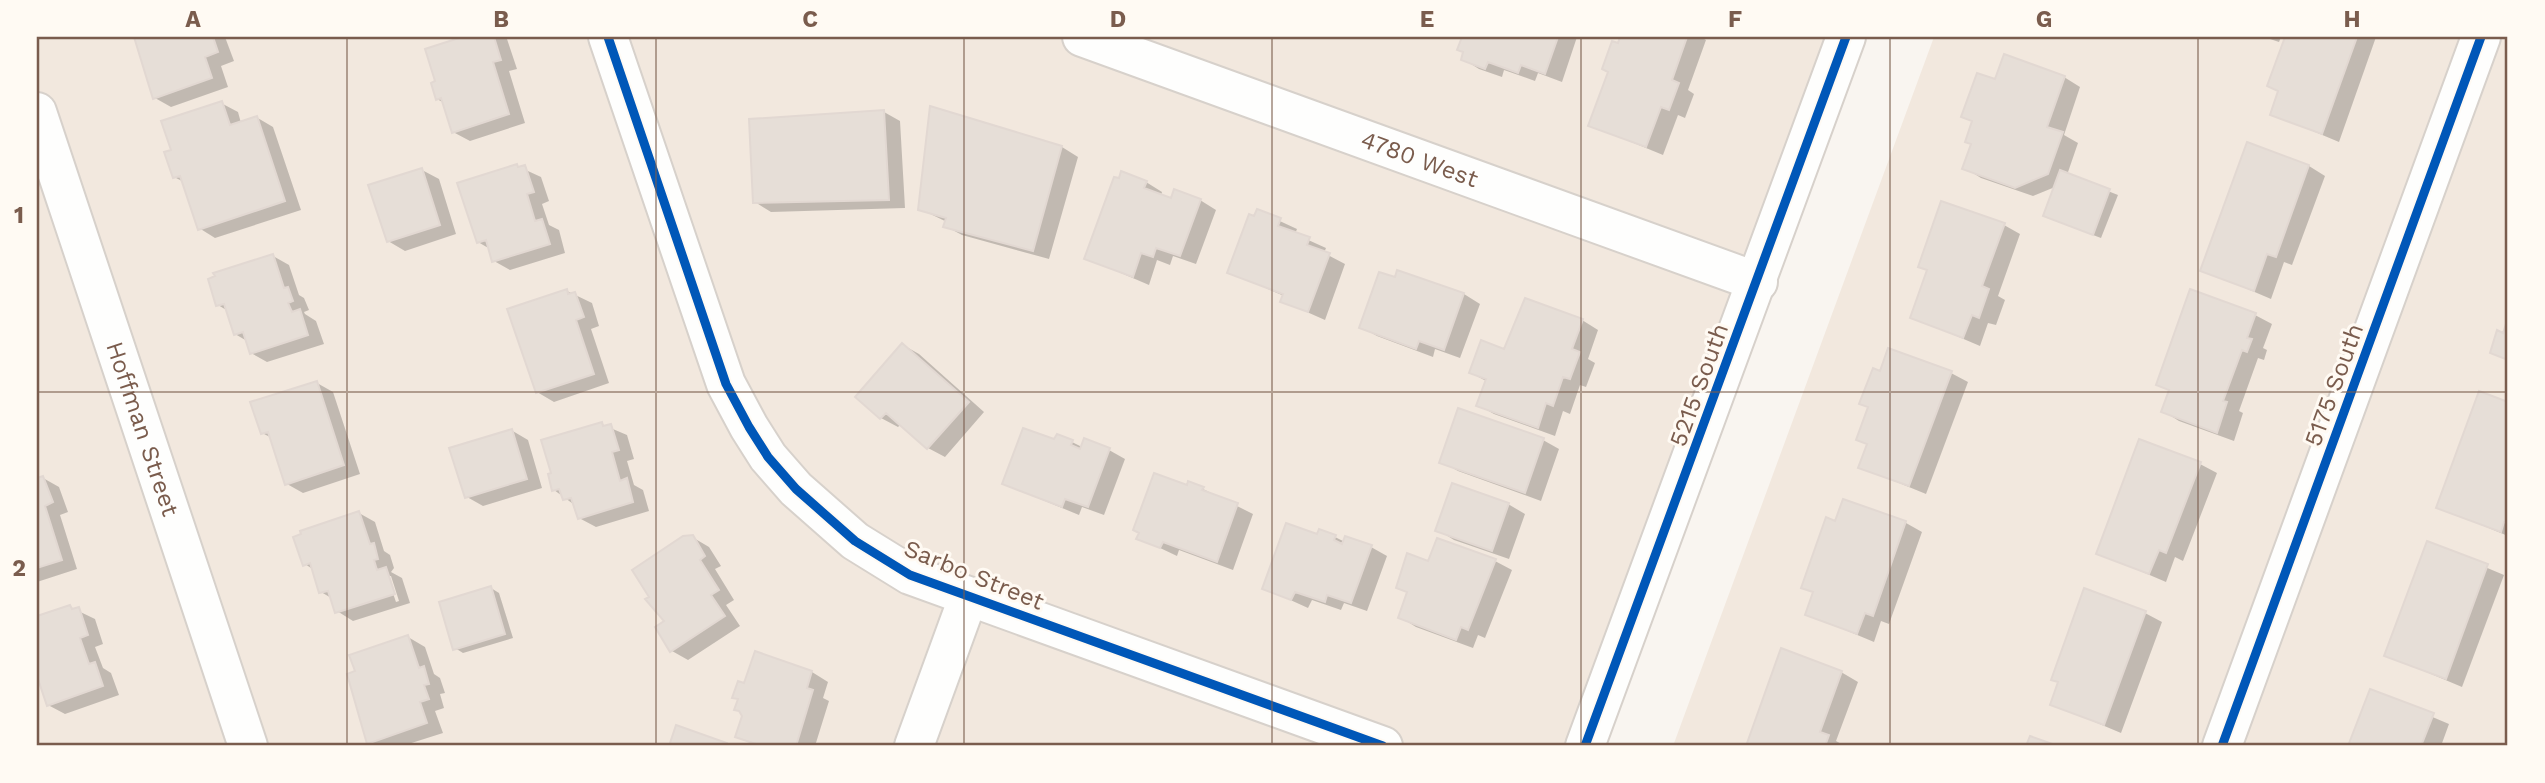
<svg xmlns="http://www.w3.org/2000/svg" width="2545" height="783" viewBox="0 0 2545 783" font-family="'Work Sans',sans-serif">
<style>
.residential{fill:#f2e8de}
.shadow{fill:#0003;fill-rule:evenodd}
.building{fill:#e6ded7;stroke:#e2d8d2;stroke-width:2}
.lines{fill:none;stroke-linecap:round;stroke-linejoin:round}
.minor-casing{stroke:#d7d1cb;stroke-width:42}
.minor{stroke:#fefefd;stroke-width:38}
.cycleway-casing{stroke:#fffaf3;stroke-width:13}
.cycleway{stroke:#0057b8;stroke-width:9}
.grid{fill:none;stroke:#7a5c4d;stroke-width:2;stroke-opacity:0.55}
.labels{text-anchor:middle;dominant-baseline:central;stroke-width:6;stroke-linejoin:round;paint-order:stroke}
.street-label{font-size:24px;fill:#7a5c4d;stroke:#fffaf3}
.neatline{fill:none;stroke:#7a5c4d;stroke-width:2.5}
.grid-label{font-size:23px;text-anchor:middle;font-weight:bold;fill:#7a5c4d}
</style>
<rect width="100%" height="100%" fill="#f9f5f0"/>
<path class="residential" d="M37 37H1839L1565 746H37Z
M1934 37H2508V746H1673Z"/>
<path class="shadow" d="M135 37H225L234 61 221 66 228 87 171 107 155 98Z
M468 37 507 39 517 69 509 71 525 123 470 141 453 132 444 103 437 99V82L427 50Z
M1464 37H1577L1562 82 1538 73 1535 81 1504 70 1502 77 1479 69 1463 59 1465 53 1459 49Z
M1622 37H1701L1706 40 1688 90 1694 94 1685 118 1678 115 1663 155 1590 125Z
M2264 37H2281L2279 42Z
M2287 37H2376L2339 142 2272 114 2280 92 2269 86Z
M2064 77 2080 87 2064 135 2078 143 2067 175 2118 195 2101 238 2053 220 2055 187 2033 196 1981 178 1965 168 1996 81Z
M221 103 238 112 241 123 256 117 273 127 301 210 215 238 199 228 184 182 174 177 173 151Z
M884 112 900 121 905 208 771 212 755 202Z
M2249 144 2309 166 2325 176 2292 265 2284 262 2271 299 2203 270Z
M1062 147 1078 157 1049 259 962 235 945 226 947 222 920 209Z
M517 166 541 177 549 201 542 204 549 225 559 230 565 253 510 270 494 261 490 249 478 242Z
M422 170 439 179 456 234 405 251 388 241Z
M1120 181 1146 182 1162 192 1161 196 1172 200H1200L1216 210 1196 264 1173 256 1170 265 1157 260 1149 285 1086 258Z
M1258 211 1297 229 1295 234 1326 248 1324 253 1345 264 1325 320 1282 301 1284 296 1229 272Z
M2004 225 2020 234 1998 296 2005 300 1996 325 1988 323 1980 346 1912 317 1928 271 1920 266Z
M273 256 289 265 299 295 304 298 309 310 304 312 305 314 316 321 324 344 267 362 251 353 247 341 235 334 228 311 218 305 217 277Z
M1398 272 1464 294 1480 304 1460 358 1435 349 1433 357 1377 336 1361 327Z
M567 291 592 303 599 326 591 329 609 383 554 402 537 392Z
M2191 291 2255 315 2272 324 2263 348 2267 350 2264 360 2258 358 2239 411 2243 413 2234 441 2179 421 2163 411 2170 391 2158 384Z
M1582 320 1598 330 1588 359 1595 363 1586 387 1580 385 1570 414 1563 411 1555 436 1494 414 1478 405 1486 381 1471 373 1505 351Z
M903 345 919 354 984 412 945 457 928 448 901 424 898 427 881 418 858 397Z
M1881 373H1951L1968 382 1926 494 1860 467 1868 445 1858 439Z
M317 383 333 392 360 474 303 493 287 484 272 438 262 433Z
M2480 394 2508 404V536L2438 507Z
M601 424 627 435 634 459 627 461 634 485 643 490 649 511 596 527 579 518 576 506 554 490 553 474Z
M511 430 528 440 542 488 483 506 467 497Z
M1543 440 1559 449 1541 501 1458 471 1442 462Z
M1055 441 1072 442 1082 447 1109 450 1125 459 1104 515 1082 507 1079 515 1004 484Z
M2200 464 2217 473 2183 561 2175 557 2166 582 2098 553Z
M37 478H43L59 487 68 512 60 515 77 569 37 582Z
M1188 487 1203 489 1253 514 1233 570 1179 550 1177 556 1139 538Z
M1844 501 1906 523 1922 532 1889 624 1881 621 1874 642 1807 614 1814 593 1804 587Z
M1508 504 1525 514 1509 559 1454 540 1438 530Z
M359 513 375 522 384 551 390 555 394 568 391 572 402 578 410 603 353 621 337 611 333 599 321 592 314 570 305 564ZM387 576H391L399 601 396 602Z
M1318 536 1335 537 1345 542 1371 547 1387 556 1367 611 1344 603 1341 610 1312 600 1308 608 1264 588Z
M692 537 709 547 721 566 715 569 734 600 726 605 740 626 688 660 672 651 667 621 647 600Z
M1438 540 1495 561 1512 570 1485 638 1478 635 1473 648 1416 627 1400 617 1409 593 1398 587 1429 563Z
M2428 543 2504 575 2462 687 2386 655Z
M491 588 499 593 513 638 463 653 455 648Z
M70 607 95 619 103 644 95 647 103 668 111 673 119 695 65 714 48 705 41 686 37 683V617Z
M2145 613 2162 622 2121 733 2052 704Z
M408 637 425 647 434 674 440 678 445 693 440 694 444 708 435 711 443 733 402 746H375L369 743Z
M1782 651 1841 672 1858 682 1836 741 1845 746H1748Z
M756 653 812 672 828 682 823 698 829 701 815 746H756L737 736 743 716 740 700 734 697 745 685Z
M2371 691 2449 724 2441 746H2350Z"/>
<path class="building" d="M134 37H213L218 52 205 57 212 78 153 99Z
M462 37H494L501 60 493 62 509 114 452 133 441 98 436 100 431 83 435 81 425 49Z
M1462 37H1558L1545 74 1521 65 1518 73 1488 62 1485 69 1461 60 1463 52 1457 50Z
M1620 37H1687L1672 80 1679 83 1669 110 1661 107 1646 147 1588 126 1608 72 1602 69 1612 41 1618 43Z
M2285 37H2357L2322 134 2270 115 2278 91 2267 86Z
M2004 54 2065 76 2047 127 2063 132 2048 174 2015 188 1962 169 1971 144 1965 142 1972 121 1961 117 1977 73 1995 79Z
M222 101 230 125 257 116 285 201 198 230 180 176 173 178 164 152 171 150 161 121Z
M930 106 1062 146 1033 251 943 227 946 218 918 210Z
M884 110 889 200 753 203 749 119Z
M2247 142 2309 165 2276 257 2267 254 2254 291 2200 271Z
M517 164 518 167 525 165 534 192 527 194 535 221 542 219 550 244 492 262 486 240 477 243 457 183Z
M422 168 440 225 387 242 368 185Z
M2060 170 2110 189 2093 235 2043 216Z
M1121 171 1147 181 1144 188 1171 198 1174 189 1201 199 1180 256 1156 248 1153 257 1141 253 1133 277 1084 259 1114 177 1119 178Z
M1941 201 2005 223 1982 286 1989 289 1979 318 1972 315 1963 338 1910 318 1927 270 1918 267Z
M1257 209 1281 218 1278 226 1310 237 1307 245 1330 253 1308 312 1280 302 1283 294 1227 273 1249 214 1254 216Z
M273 254 284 288 288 287 293 301 288 303 292 312 300 309 308 335 250 354 243 332 234 335 224 304 216 306 208 279 215 276 213 273Z
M1397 270 1464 293 1444 350 1419 341 1416 349 1359 328 1379 272 1395 277Z
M567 289 568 294 575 292 584 317 576 320 594 374 536 393 507 309Z
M2190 289 2256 313 2247 338 2252 339 2247 352 2242 350 2223 401 2227 402 2217 433 2161 412 2169 390 2156 385Z
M1525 298 1583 319 1572 349 1580 352 1570 379 1563 377 1553 406 1546 403 1538 428 1476 406 1486 379 1469 373 1481 340 1504 349Z
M2508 318V360L2490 353 2497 330 2503 333Z
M902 343 969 402 927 449 886 413 880 419 855 397Z
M1888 348 1952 371 1909 486 1858 468 1867 444 1856 440 1868 407 1859 404 1873 368 1880 371Z
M317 381 344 465 285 485 268 432 261 434 250 402Z
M2479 391 2508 402V523L2504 522 2501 532 2436 508Z
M1458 408 1544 438 1525 493 1439 463Z
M602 422 603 426 611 424 619 450 612 452 620 481 627 478 633 502 578 519 571 498 563 500 559 489 552 491 548 474 551 473 541 440Z
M1023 428 1054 439 1057 434 1073 440 1071 445 1080 449 1084 438 1110 448 1088 507 1065 499 1062 507 1002 484Z
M512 429 527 479 465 498 449 448Z
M2139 439 2201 462 2166 553 2159 550 2149 574 2096 554Z
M1154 473 1187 485 1188 481 1204 487 1202 490 1238 503 1217 562 1163 542 1160 548 1136 539 1139 533 1133 530Z
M43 476 53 502 45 506 62 560 37 568V478Z
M1452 483 1509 503 1492 551 1435 531Z
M1843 499 1906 521 1873 616 1865 613 1857 634 1805 615 1813 592 1801 588 1826 517 1835 521Z
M359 511 370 544 374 543 378 559 374 560 377 570 386 567 395 594 335 613 328 591 319 593 310 563 303 566 293 537 301 534 300 531Z
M1286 523 1317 534 1319 529 1336 535 1334 540 1342 544 1345 536 1372 545 1351 603 1327 595 1325 602 1295 592 1291 600 1262 589Z
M693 535 705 556 700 560 719 590 711 595 725 616 670 652 655 627 664 621 645 599 649 597 632 570 683 536Z
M1437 538 1496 559 1468 630 1461 627 1456 640 1398 618 1407 592 1396 588 1407 553 1428 561Z
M2427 541 2488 564 2446 679 2384 656Z
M491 586 505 634 453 650 439 602Z
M2084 588 2146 611 2104 725 2050 705 2058 682 2051 680Z
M70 605 72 609 79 607 88 635 80 638 89 664 95 662 103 686 47 706 37 676V616Z
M408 635 419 668 424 666 429 684 424 685 429 699 420 702 427 723 367 744 347 674 355 671 349 655Z
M1781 648 1842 671 1820 732 1829 735 1825 746H1746Z
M755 651 812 671 807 688 813 690 796 746H762L735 737 742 716 739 711 734 710 738 699 732 698 738 681 744 683Z
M2370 689 2434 713 2421 746H2348Z
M676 725 727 743 726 746H669Z
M2030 736 2058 746H2026Z"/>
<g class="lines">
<g class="minor-casing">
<g id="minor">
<path d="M608 37 726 384 749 427 768 457 796 489 855 541 910 575 1383 746"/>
<path id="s1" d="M1082 37 1758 282"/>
<path id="s2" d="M37 112 248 746"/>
<path d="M914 746 968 598"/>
<path d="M1585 746 1846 37"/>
<path d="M2222 746 2481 37"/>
</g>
</g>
<use href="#minor" class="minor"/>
<g class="cycleway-casing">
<path id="cycleway" d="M608 37 726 384 749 427 768 457 796 489 855 541 910 575 1383 746
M1585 746 1846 37
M2222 746 2481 37"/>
</g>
<use href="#cycleway" class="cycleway"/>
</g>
<path class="grid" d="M347 37V746M656 37V746M964 37V746M1272 37V746M1581 37V746M1890 37V746M2198 37V746M37 392H2508"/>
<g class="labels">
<g class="street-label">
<text stroke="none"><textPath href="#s1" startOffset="359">4780 West</textPath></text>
<text transform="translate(1699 385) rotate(-70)">5215 South</text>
<text transform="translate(2334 385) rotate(-70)">5175 South</text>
<text stroke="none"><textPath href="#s2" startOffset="334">Hoffman Street</textPath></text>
<text transform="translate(974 575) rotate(22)">Sarbo Street</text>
</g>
</g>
<rect width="2545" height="783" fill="none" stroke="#fffaf3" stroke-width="77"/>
<rect x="38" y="38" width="2468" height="706" class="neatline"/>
<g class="grid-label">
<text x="193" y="27">A</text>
<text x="501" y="27">B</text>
<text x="810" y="27">C</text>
<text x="1118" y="27">D</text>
<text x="1427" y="27">E</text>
<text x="1735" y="27">F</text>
<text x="2044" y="27">G</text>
<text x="2352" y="27">H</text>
<text x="19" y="223">1</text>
<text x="19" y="576">2</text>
</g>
</svg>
